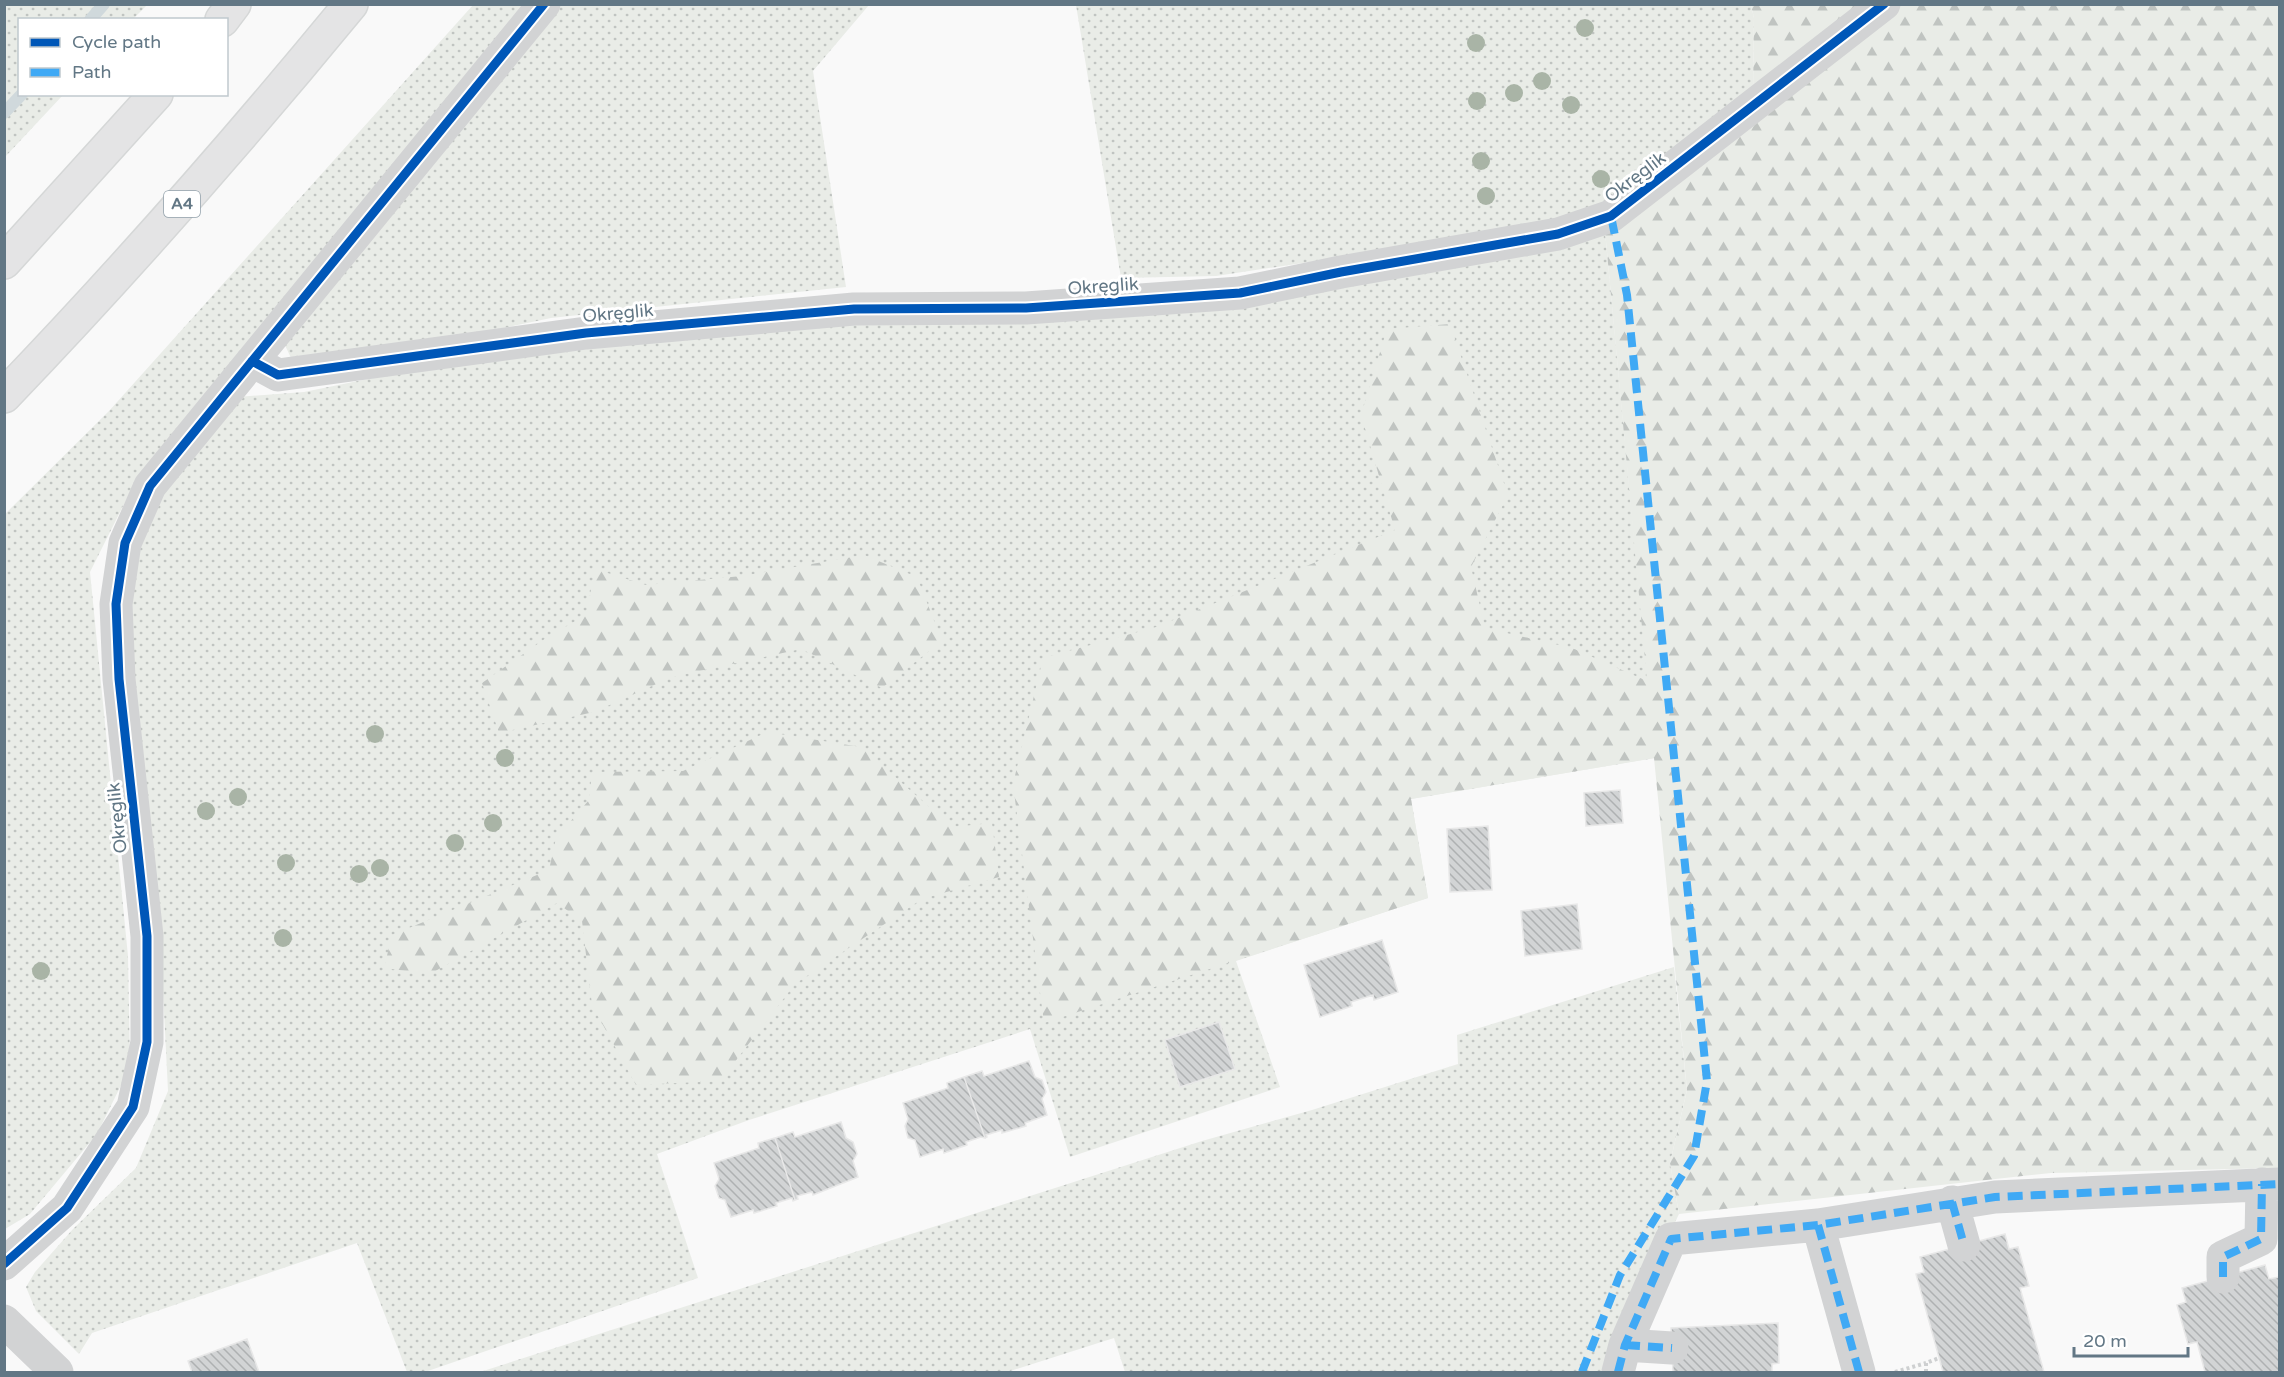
<svg xmlns="http://www.w3.org/2000/svg" width="2284" height="1377" viewBox="0 0 2284 1377" font-family="'Varela Round',sans-serif">
<style>
.grass{fill:url(#grass-dots)}
.forest{fill:url(#forest-firs)}
.lines{fill:none;stroke-linecap:round;stroke-linejoin:round}
.stream{stroke:#d0d9dc;stroke-width:12}
.building{fill:url(#building-back-hatch);stroke:#e8e8e8;stroke-width:1.5}
.highway-casing{stroke:#d5d7d7;stroke-width:36}
.path{stroke:#ced0d1;stroke-width:4;stroke-dasharray:3 3;stroke-linecap:butt}
.minor{stroke:#d2d3d4;stroke-width:33}
.highway{stroke:#e4e4e5;stroke-width:33}
.quiet{stroke:#3fa9f5;stroke-width:8;stroke-dasharray:15 8;stroke-linecap:butt}
.cycleway-casing{stroke:#fff;stroke-width:13}
.cycleway{stroke:#0057b8;stroke-width:9}
.tree{fill:#a9b4a6}
.labels{text-anchor:middle;dominant-baseline:central;stroke-width:6;stroke-linejoin:round;paint-order:stroke}
.shield{fill:#fff;stroke:#91a0aa;stroke-width:1.5}
.shield-label{font-size:16px;font-weight:bold;fill:#627785}
.street-label{font-size:18px;fill:#627785;stroke:#fff}
</style>
<defs>
<pattern id="grass-dots" width="8" height="8" patternUnits="userSpaceOnUse" patternTransform="scale(1.5)"><rect width="8" height="8" fill="#e9ece7"/><path d="M2 2h.1M6 6h.1" fill="none" stroke="#c0c4c1" stroke-width="1.8" stroke-linecap="round"/></pattern>
<pattern id="forest-firs" width="22" height="20" patternUnits="userSpaceOnUse" patternTransform="scale(1.5)"><rect width="22" height="20" fill="#e9ece7"/><path d="M5 1l3.5 6h-7zM16 11l3.5 6h-7z" fill="#c0c4c1"/></pattern>
<pattern id="building-back-hatch" width="6" height="6" patternUnits="userSpaceOnUse" patternTransform="scale(1.5)"><rect width="6" height="6" fill="#d2d4d5"/><path d="M-1 5l2 2M0 0l6 6M5-1l2 2" fill="none" stroke="#aeb1b2"/></pattern>
</defs>
<rect width="100%" height="100%" fill="#f9f9f9"/>
<path class="grass" d="M4 5H147L133 19 20 20V94L63 95 5 157Z
M473 5H528L135 482 90 572 128 956 130 1067 97 1134 30 1214 5 1229V514L109 411Z
M559 5H869L813 71 846 287 551 318 385 353 291 358 283 341Z
M1076 5H1751L1754 18 1753 92 1605 210 1462 239 1216 276 1121 278Z
M1605 231 1655 758 1411 799 1428 898 1236 961 1280 1087 1070 1157 1030 1029 749 1120 657 1154 698 1278 425 1372H407L357 1243 92 1333 79 1354 36 1311 26 1287 35 1272 73 1229 136 1168 168 1091 161 951 127 670 132 553 159 491 237 397 304 392 471 358 871 322 1085 315Z
M1674 967 1687 1090 1670 1163 1679 1214 1603 1372H1125L1114 1338 1007 1372H480L1202 1141 1312 1110 1458 1064 1457 1035Z"/>
<path class="forest" d="M1751 5H1861L1753 92 1754 18Z
M1900 5H2279V1168L2051 1173 1679 1214 1670 1163 1687 1090 1654 758 1411 799 1428 898 1044 1023 1013 784 1043 658 1156 627 1395 530 1361 415 1387 329 1450 324 1508 495 1471 567 1485 628 1572 648 1647 681 1605 231 1637 211Z
M864 555 917 577 942 641 882 688 801 649 672 677 594 712 499 733 482 683 546 638 586 615 595 569 646 585 742 576Z
M767 732 861 747 952 827 992 823 999 877 922 899 795 984 720 1081 636 1085 592 1005 582 921 557 903 430 974 384 968 392 935 549 870 556 838 589 800 592 772 683 771Z"/>
<g class="lines">
<path class="stream" d="M90 20 104 4
M4 113 22 94"/>
</g>
<path class="building" d="M1620 790 1623 823 1586 826 1584 793Z
M1488 826 1492 890 1450 892 1447 829Z
M1577 904 1582 949 1525 956 1521 911Z
M1382 940 1398 992 1374 1000 1373 995 1351 1002 1352 1006 1320 1017 1304 965Z
M1219 1022 1235 1069 1180 1087 1165 1040Z
M1029 1061 1035 1077 1042 1080 1046 1092 1042 1099 1047 1115 1025 1123 1026 1126 1002 1133V1130L986 1135 987 1137 985 1138 964 1077 982 1071 984 1076Z
M964 1077 985 1138 981 1137 966 1142 967 1145 944 1153 943 1149 920 1157 915 1140 908 1138 905 1126 908 1119 903 1103 948 1088 947 1083Z
M841 1122 846 1138 853 1142 857 1154 853 1161 858 1177 813 1195 812 1192 797 1196 798 1199 795 1200 775 1138 793 1132 795 1137Z
M775 1138 795 1200 793 1201 792 1198 776 1203 777 1206 754 1213 753 1210 731 1217 725 1200 719 1198 715 1186 719 1179 714 1163 759 1148 758 1143Z
M2005 1234 2009 1249 2018 1247 2029 1286 2020 1288 2044 1372H1943L1916 1274 1924 1272 1920 1257Z
M2265 1265 2269 1279 2279 1277 2280 1279V1372H2205L2197 1342 2188 1344 2177 1305 2186 1302 2182 1288Z
M1778 1323 1779 1363 1772 1364V1372H1673L1671 1328Z
M247 1339 259 1372H192L188 1361Z"/>
<g class="lines">
<g class="highway-casing">
<path id="highway" d="M222 20 234 4
M4 262 156 94
M4 396C125 270 240 139 351 4"/>
</g>
<path class="path" d="M1895 1372 1926 1363
M1926 1372V1363L1939 1358"/>
<path class="minor" d="M252 361 278 375 586 333 854 309 1026 308 1240 293 1341 272 1558 234 1611 216 1884 4
M1952 1202 1964 1245
M1818 1225 1859 1372
M4 1264 67 1208 133 1107 147 1042V936L119 679 116 604 125 543 150 486 544 4
M2223 1277V1257L2261 1239 2262 1184
M4 1321 57 1372
M1625 1345 1672 1348
M1618 1372 1625 1345 1671 1239 1818 1225 1995 1197 2280 1184"/>
<use href="#highway" class="highway"/>
<path class="quiet" d="M1952 1202 1964 1245
M1818 1225 1859 1372
M2223 1277V1257L2261 1239 2262 1184
M1625 1345 1672 1348
M1582 1372 1620 1275 1694 1156 1707 1081 1627 295 1611 216
M1618 1372 1625 1345 1671 1239 1818 1225 1995 1197 2280 1184"/>
<g class="cycleway-casing">
<path id="cycleway" d="M252 361 278 375 586 333 854 309 1026 308 1240 293 1341 272 1558 234 1611 216 1884 4
M4 1264 67 1208 133 1107 147 1042V936L119 679 116 604 125 543 150 486 544 4"/>
</g>
<use href="#cycleway" class="cycleway"/>
</g>
<g class="tree">
<circle cx="1585" cy="28" r="9"/>
<circle cx="1476" cy="43" r="9"/>
<circle cx="1542" cy="81" r="9"/>
<circle cx="1514" cy="93" r="9"/>
<circle cx="1477" cy="101" r="9"/>
<circle cx="1571" cy="105" r="9"/>
<circle cx="1481" cy="161" r="9"/>
<circle cx="1601" cy="179" r="9"/>
<circle cx="1486" cy="196" r="9"/>
<circle cx="375" cy="734" r="9"/>
<circle cx="505" cy="758" r="9"/>
<circle cx="238" cy="797" r="9"/>
<circle cx="206" cy="811" r="9"/>
<circle cx="493" cy="823" r="9"/>
<circle cx="455" cy="843" r="9"/>
<circle cx="286" cy="863" r="9"/>
<circle cx="380" cy="868" r="9"/>
<circle cx="359" cy="874" r="9"/>
<circle cx="283" cy="938" r="9"/>
<circle cx="41" cy="971" r="9"/>
</g>
<g class="labels">
<rect class="shield" x="164" y="191" width="36" height="26" rx="4.5"/>
<g class="shield-label">
<text x="182" y="204">A4</text>
</g>
<g class="street-label">
<text transform="translate(1635 177) rotate(-37)">Okręglik</text>
<text transform="translate(1103 286) rotate(-4)">Okręglik</text>
<text transform="translate(618 313) rotate(-5)">Okręglik</text>
<text transform="translate(117 818) rotate(-96)">Okręglik</text>
</g>
</g>
<rect width="2284" height="1377" fill="none" stroke="#627785" stroke-width="12"/>
<rect x="18" y="18" width="210" height="78" fill="#ffffff" stroke="#c0c9ce" stroke-width="1.5"/>
<rect x="30" y="38" width="30" height="9" fill="#0057b8" stroke="#c0c9ce" stroke-width="1.5"/>
<text x="72" y="48" font-size="18" fill="#627785">Cycle path</text>
<rect x="30" y="68" width="30" height="9" fill="#3fa9f5" stroke="#c0c9ce" stroke-width="1.5"/>
<text x="72" y="78" font-size="18" fill="#627785">Path</text>
<path d="M2074 1347v9h114v-9" fill="none" stroke="#627785" stroke-width="3"/>
<text x="2083" y="1347" font-size="18" fill="#627785" stroke="#ffffff" stroke-width="4.5" paint-order="stroke">20 m</text>
</svg>
